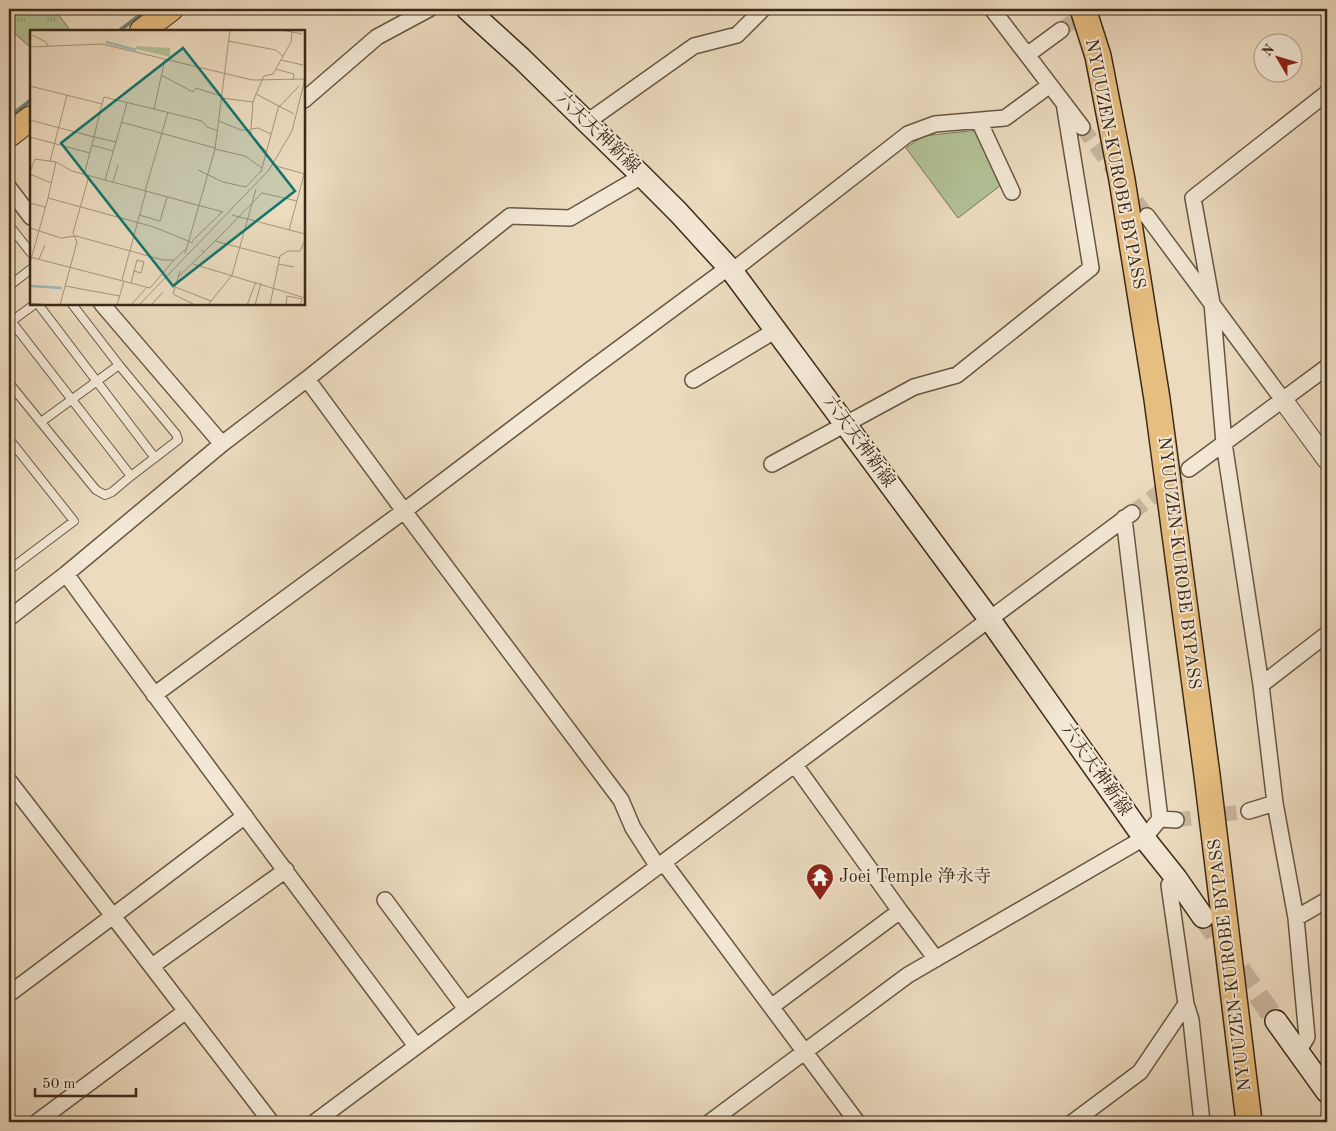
<svg xmlns="http://www.w3.org/2000/svg" width="1336" height="1131" viewBox="0 0 1336 1131" font-family="'Old Standard TT','Noto Serif JP',serif">
<style>
.grass{fill:url(#grass-tufts);stroke:#777557}
.garden{fill:#b2c196;stroke:#777557}
.lines{fill:none;stroke-linecap:round;stroke-linejoin:round}
.stream{stroke:#747f79;stroke-width:4}
.minor-tunnel{stroke:#c9b79e;stroke-width:15;stroke-dasharray:15 8;stroke-linecap:butt}
.secondary-tunnel{stroke:#c9b79e;stroke-width:21;stroke-dasharray:21 11;stroke-linecap:butt}
.service-casing{stroke:#685642;stroke-width:10}
.minor-casing{stroke:#685642;stroke-width:18}
.tertiary-casing{stroke:#685642;stroke-width:21}
.secondary-casing{stroke:#3c2918;stroke-width:24}
.primary-casing{stroke:#3c2918;stroke-width:26}
.trunk-casing{stroke:#3c2918;stroke-width:28}
.service{stroke:#f3e8d5;stroke-width:8}
.minor{stroke:#f3e8d5;stroke-width:15}
.tertiary{stroke:#f3e8d5;stroke-width:19}
.secondary{stroke:#f3e8d5;stroke-width:21}
.primary{stroke:#e6be80;stroke-width:24}
.trunk{stroke:#e6be80;stroke-width:25}
.labels{text-anchor:middle;dominant-baseline:central;stroke-width:4;stroke-linejoin:round;paint-order:stroke}
.street-label{font-size:18px;fill:#3c2918;stroke:#f3e8d5}
.poi-label{font-size:18px;fill:#3c2918;stroke:#f3e8d5;text-anchor:start}
.inset-river{fill:none;stroke:#9ab9b9;stroke-width:2.5}
.inset-road{fill:none;stroke:#a6947c;stroke-width:1}
.view{fill:#0f766e;fill-opacity:0.15;stroke:#0f766e;stroke-width:2.5}
.inset-edge{fill:none;stroke:#3c2918;stroke-width:2.5}
</style>
<defs>
<pattern id="grass-tufts" width="24" height="20" patternUnits="userSpaceOnUse" patternTransform="scale(1.25)"><rect width="24" height="20" fill="#b2c196"/><path d="M3 7l-1-3M5 7V3M7 7l1-3M15 17l-1-3M17 17v-4M19 17l1-3" fill="none" stroke="#929d79"/></pattern>
</defs>
<rect width="100%" height="100%" fill="#ecdbbf"/>
<filter id="stains"><feTurbulence type="fractalNoise" baseFrequency=".004" numOctaves="4"/><feColorMatrix values="0 0 0 0 .2 0 0 0 0 .09 0 0 0 0 .02 0 0 0 .5 -.17"/></filter>
<radialGradient id="worn" r=".72"><stop offset=".6" stop-color="#630" stop-opacity="0"/><stop offset="1" stop-color="#630" stop-opacity=".3"/></radialGradient>
<path class="grass" d="M9 9H54L71 31H31V48L9 28Z"/>
<path class="garden" d="M978 130 1001 185 958 218 906 148 923 136Z"/>
<g class="lines">
<path class="stream" d="M119 31 148 9
M9 117 31 100"/>
<path class="minor-tunnel" d="M1061 30 1089 9
M1082 127 1147 216
M1132 513 1189 469
M1176 820 1249 811"/>
<path class="secondary-tunnel" d="M1203 917 1276 1021"/>
<g class="service-casing">
<path id="service" d="M9 225 31 253
M9 286 31 269
M38 304 155 458
M11 321 131 476
M9 323 35 304
M9 383 96 490 105 495 112 492 131 476 178 440 176 434 119 365 72 304
M41 422 119 365
M9 439 74 521 9 570"/>
</g>
<g class="minor-casing">
<path id="minor" d="M992 9 1082 127
M1027 55 1061 30
M304 100 377 37 429 9
M979 121 1012 192
M587 122 694 46 737 35 763 9
M9 188 31 217
M1147 216 1283 400
M732 271 908 134 935 124 1005 118 1050 85
M307 379 404 511 621 800 633 828 658 867
M693 380 776 330
M222 444 307 379 510 216 570 218 642 176
M772 464 914 387 957 375 1091 268 1064 103
M1189 469 1327 367
M1124 518 1160 819
M66 574C181 732 299 889 416 1046
M9 618 66 574 222 444 102 304
M1261 685 1224 443 1212 303 1193 198 1327 93
M154 695 404 511 590 370 729 267
M9 781 113 916 245 816
M1275 803 1296 918 1307 1037 1298 1052
M1249 811 1275 803 1261 685 1327 634
M664 863 857 1122
M385 900 466 1009
M900 911 936 959
M1296 918 1327 900
M152 966 286 870
M9 994 113 916 271 1122
M1186 1004 1191 1020 1202 1122
M771 1007 900 911 795 765
M37 1122 186 1011
M315 1122 1132 513
M710 1122 908 975 1144 838 1160 819 1176 820
M1073 1122 1140 1072 1186 1004 1169 885 1176 878"/>
</g>
<g class="tertiary-casing">
<path id="tertiary" d="M1283 400 1327 460"/>
</g>
<g class="secondary-casing">
<path id="secondary" d="M467 9 521 58 642 176 678 212 732 271 990 620 1144 838 1176 878 1203 917
M1276 1021 1327 1092"/>
</g>
<g class="primary-casing">
<path id="primary" d="M142 31 171 9
M9 135 31 118"/>
</g>
<g class="trunk-casing">
<path id="trunk" d="M1083 9 1098 56 1122 180 1157 399 1207 775 1249 1122"/>
</g>
<use href="#service" class="service"/>
<use href="#minor" class="minor"/>
<use href="#tertiary" class="tertiary"/>
<use href="#secondary" class="secondary"/>
<use href="#primary" class="primary"/>
<use href="#trunk" class="trunk"/>
</g>
<defs>
<g id="temple-pin" transform="scale(1.4375)"><path d="M0 17L-7.5 6A9.5 9.5 0 1 1 7.5 6Z" fill="#8f2418" stroke="#f3e8d5"/><path d="M0-6L5-2H3V0L6.5 2.5H4V6H1.5V3h-3V6H-4V2.5H-6.5L-3 0V-2H-5Z" fill="#fff"/></g>
</defs>
<g fill-rule="evenodd">
<use href="#temple-pin" x="820" y="877"/>
</g>
<g class="labels">
<g class="street-label">
<text transform="translate(598 133) rotate(44)">六天天神新線</text>
<text transform="translate(1115 164) rotate(79)">NYUUZEN-KUROBE BYPASS</text>
<text transform="translate(859 442) rotate(54)">六天天神新線</text>
<text transform="translate(1179 563) rotate(83)">NYUUZEN-KUROBE BYPASS</text>
<text transform="translate(1096 770) rotate(55)">六天天神新線</text>
<text transform="translate(1230 965) rotate(-97)">NYUUZEN-KUROBE BYPASS</text>
</g>
<g class="poi-label">
<text x="839" y="877">Joei Temple 浄永寺</text>
</g>
</g>
<g transform="translate(30 30)">
<rect width="275" height="275" fill="#ecdbbf"/>
<path d="M106 16 140 18V27L106 19Z" fill="#b2c196"/>
<path class="inset-river" d="M76 12 106 20M0 256 32 258"/>
<path class="inset-road" d="M252 0 272 4M262 2 261 12 243 44 234 46 226 64 264 84M0 4 16 12 18 16M198 11 246 20 253 26M0 17 72 14 222 50 275 49M251 30 273 35M245 39 264 44 263 50M131 45 163 62 166 58 191 66M0 56 72 74 74 67 124 79 135 29M191 68 223 72 226 64M223 72 221 99 228 98 241 104M72 74 64 107 86 112M250 76 269 56M124 79 172 91 177 97 188 101M0 90 64 107 54 145M189 91 211 100H221M91 92 185 118M221 101V106L236 121M0 107 60 123M62 115 83 121M185 119 215 126 232 138M20 131 37 65M246 136 275 144M168 140 193 152 216 157 231 141M0 142 5 129 26 132 42 141 193 182M231 142 249 75M0 144 21 153M75 150 97 73M83 152 88 135M115 161 138 82M18 168 26 132M0 173 15 177M109 185 130 191 137 167M202 185 275 204M0 198 31 208 46 206 133 230H144L157 218M259 200 275 141M162 211 192 182M185 211 232 163 267 171M171 220 174 222 185 211 249 228M155 224 185 119 200 0M0 227 120 258 144 230M9 229 15 215M0 233 18 168 124 197 163 213M163 234 275 268M248 234 264 237M150 241 143 264 165 275M149 246 174 222M92 250 116 161M101 253 107 230 114 232 111 243 104 241M35 256 90 266M145 257 181 271M0 273 19 275M30 275 47 212 43 203 59 146M87 275 94 251M101 275 117 257M109 275 239 140 262 101 275 49M121 275 133 262M178 275 202 245 226 159M217 275 226 252M225 275 231 253M240 275 250 226 258 221H270L275 210M256 275 257 266 272 269 270 275"/>
<path class="view" d="M153 18 265 161 143 256 31 113Z"/>
<rect width="275" height="275" class="inset-edge"/>
</g>
<rect width="1336" height="1131" fill="none" stroke="#ecdbbf" stroke-width="30"/>
<rect x="10" y="10" width="1316" height="1111" fill="none" stroke="#3c2918" stroke-width="2.5"/>
<rect x="15" y="15" width="1306" height="1101" fill="none" stroke="#3c2918"/>
<g transform="translate(1278 58) rotate(308)"><circle r="24" fill="#f3e8d5" stroke="#aa9c89"/>
<path d="M0-4L9 19L0 12L-9 19Z" fill="#8f2418"/>
<text y="-8" font-size="14" font-weight="bold" text-anchor="middle" fill="#3c2918">N</text>
</g>
<path d="M35 1088v8h101v-8" fill="none" stroke="#3c2918" stroke-width="2.5"/>
<text x="42" y="1088" font-size="15" fill="#3c2918" stroke="#f3e8d5" stroke-width="4" paint-order="stroke">50 m</text>
<rect width="100%" height="100%" filter="url(#stains)"/>
<rect width="100%" height="100%" fill="url(#worn)"/>
</svg>
